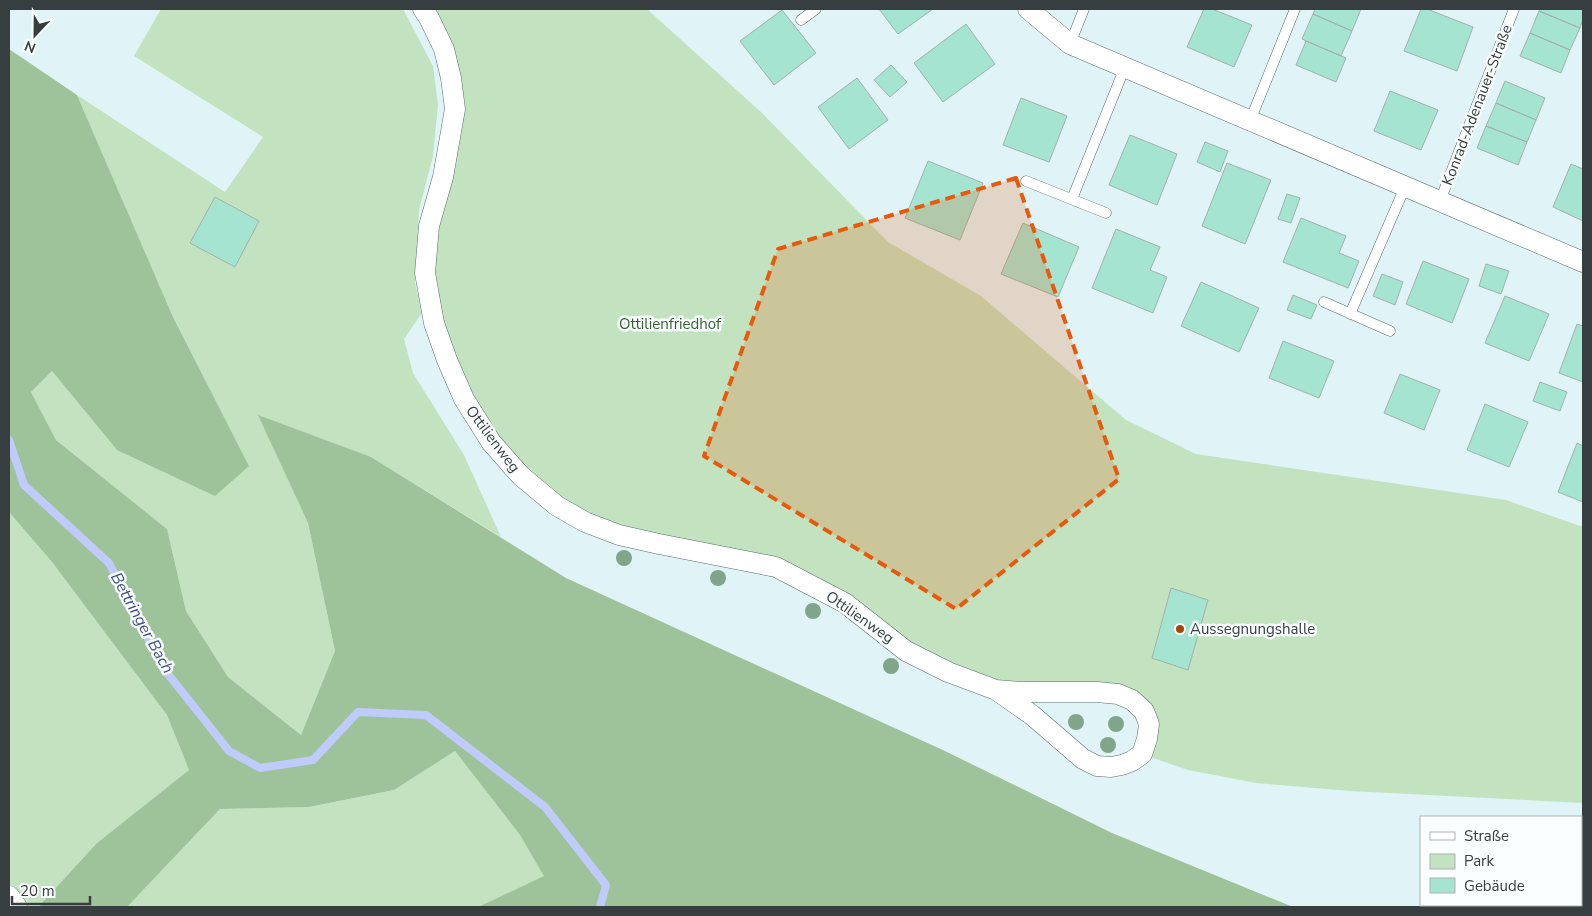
<svg xmlns="http://www.w3.org/2000/svg" width="1592" height="916" viewBox="0 0 1592 916" font-family="'Nunito Sans',sans-serif">
<style>
.green{fill:#c3e2bf}
.forest{fill:#9ec29a}
.lines{fill:none;stroke-linecap:round;stroke-linejoin:round}
.stream{stroke:#bfccfb;stroke-width:8}
.building{fill:#a6e4d2;stroke:#a0b2ac}
.lane-casing{stroke:#596b6d;stroke-width:11}
.street-casing{stroke:#596b6d;stroke-width:21}
.lane{stroke:#fff;stroke-width:10}
.street{stroke:#fff;stroke-width:20}
.tree{fill:#81a58a}
.marked{fill:#e8590c;fill-opacity:0.2;stroke:#e8590c;stroke-width:4;stroke-dasharray:10 6;stroke-linejoin:round}
.poi-dot{fill:#a74508;stroke:#fafeff;stroke-width:2}
.labels{text-anchor:middle;dominant-baseline:central;stroke-width:5;stroke-linejoin:round;paint-order:stroke}
.street-label{font-size:15px;fill:#363e3f;stroke:#fafeff}
.park-label{font-size:15px;fill:#346430;stroke:#fafeff}
.poi-label{font-size:15px;fill:#363e3f;stroke:#fafeff;text-anchor:start}
.water-label{font-size:16px;font-style:italic;fill:#3f4c86;stroke:#fafeff}
</style>
<rect width="100%" height="100%" fill="#e0f4f7"/>
<path class="green" d="M161 9H403L433 66 438 105 433 156 419 210 415 283 422 313 404 339 413 373 464 455 501 537 371 457 259 416 308 523 335 651 301 735 228 677 186 611 167 529 56 440 31 392 52 371 117 450 249 466 173 317 77 95 225 192 263 137 134 56Z
M423 9H647L762 113 888 242 981 296 1126 420 1196 454 1506 500 1583 527V803L1350 791 1256 783 1188 770 1142 754 1147 739 1132 700 1069 693 948 672 845 603 711 553 557 506 464 399 425 273 455 109Z
M9 512 52 562 167 715 189 770 97 843 40 905 27 902 9 883Z
M455 751 520 835 545 876 478 907H127L220 809 309 807 394 790Z"/>
<path class="forest" d="M9 49 77 95 173 317 249 466 215 496 117 450 52 371 31 392 56 440 167 529 186 611 228 677 301 735 335 651 308 523 258 415 371 457 566 578 945 751 1112 833 1293 907H478L544 876 520 835 455 751 394 790 309 807 220 809 127 907H41L40 905 97 843 189 770 167 715 52 562 9 512Z"/>
<g class="lines">
<path class="stream" d="M9 440 24 485 109 563 164 669 229 751 260 768 313 760 358 712 426 715 545 807 606 885 600 907"/>
</g>
<path class="building" d="M879 9H933L898 34Z
M1204 9H1212L1252 25 1234 67 1187 47Z
M1315 9H1361L1352 31 1313 14Z
M1421 9H1427L1473 27 1457 71 1404 51Z
M1540 9H1583V19L1580 28 1539 11Z
M782 10 816 53 774 85 740 41Z
M1539 11 1580 28 1570 50 1530 33Z
M1313 14 1352 31 1341 56 1302 39Z
M966 24 995 64 943 102 914 63Z
M1530 33 1570 50 1561 73 1520 56Z
M1306 41 1346 58 1336 82 1296 65Z
M891 65 907 82 890 97 874 80Z
M857 78 888 120 849 149 818 107Z
M1505 81 1545 98 1536 120 1496 103Z
M1390 91 1438 110 1421 150 1374 131Z
M1021 98 1067 116 1049 162 1003 145Z
M1496 103 1536 120 1527 142 1486 126Z
M1486 126 1527 142 1518 165 1477 148Z
M1130 135 1177 154 1157 205 1109 185Z
M1205 142 1228 151 1220 172 1197 162Z
M928 161 983 183 960 240 905 218Z
M1227 163 1271 180 1245 244 1202 226Z
M1571 164 1583 169V221L1553 207Z
M1287 194 1300 198 1291 223 1278 219Z
M215 197 259 221 235 267 190 243Z
M1301 218 1346 236 1339 253 1359 261 1348 288 1283 262Z
M1023 223 1079 247 1058 297 1001 274Z
M1116 229 1160 247 1150 270 1167 277 1153 313 1092 288Z
M1423 261 1469 279 1452 323 1406 304Z
M1486 264 1509 271 1501 294 1479 286Z
M1382 274 1403 282 1395 305 1373 296Z
M1201 282 1259 308 1239 352 1181 326Z
M1293 295 1317 305 1311 319 1287 310Z
M1505 296 1549 314 1529 361 1485 343Z
M1577 324 1583 326V382L1559 373Z
M1283 341 1334 361 1319 398 1269 378Z
M1400 374 1440 390 1424 430 1384 413Z
M1540 382 1567 392 1560 411 1533 401Z
M1485 404 1528 422 1509 467 1467 450Z
M1577 443 1583 446V502L1558 492Z
M1171 588 1208 600 1188 670 1152 658Z"/>
<g class="lines">
<g class="lane-casing">
<path id="lane" d="M801 20 816 9
M1070 44 1084 9
M1250 121 1295 9
M1026 181 1106 213
M1072 199 1125 67
M1440 201 1514 9
M1324 302 1390 331
M1350 314 1405 187"/>
</g>
<g class="street-casing">
<path id="street" d="M423 9 429 18 444 49 451 78 455 109 443 177 429 226 425 273 434 323 447 360 464 399 491 442 521 476 557 506 585 522 619 535 659 544 776 567 845 603 906 651 948 672 996 690 1032 715 1083 759 1097 766 1111 767 1122 765 1132 761 1142 754 1147 739 1149 724 1144 711 1132 700 1118 694 1097 692H1020L996 690
M1028 9 1070 44 1583 262
M9 896 17 907"/>
</g>
<use href="#lane" class="lane"/>
<use href="#street" class="street"/>
</g>
<g class="tree">
<circle cx="624" cy="558" r="8"/>
<circle cx="718" cy="578" r="8"/>
<circle cx="813" cy="611" r="8"/>
<circle cx="891" cy="666" r="8"/>
<circle cx="1076" cy="722" r="8"/>
<circle cx="1116" cy="724" r="8"/>
<circle cx="1108" cy="745" r="8"/>
</g>
<path class="marked" d="M1016 178 1119 479 956 609 704 456 778 249Z"/>
<circle class="poi-dot" cx="1180" cy="629" r="5"/>
<g class="labels">
<g class="street-label">
<text transform="translate(1477 105) rotate(-69)">Konrad-Adenauer-Straße</text>
<text transform="translate(493 439) rotate(53)">Ottilienweg</text>
<text transform="translate(860 617) rotate(35)">Ottilienweg</text>
</g>
<g class="park-label">
<text x="670" y="324">Ottilienfriedhof</text>
</g>
<g class="poi-label">
<text x="1190" y="629">Aussegnungshalle</text>
</g>
<g class="water-label">
<text transform="translate(142 623) rotate(61)">Bettringer Bach</text>
</g>
</g>
<rect width="1592" height="916" fill="none" stroke="#363e3f" stroke-width="20"/>
<rect x="1420" y="816" width="162" height="90" fill="#fafeff" stroke="#acb1b2"/>
<rect x="1430" y="832" width="25" height="8" fill="#ffffff" stroke="#acb1b2"/>
<text x="1464" y="841" font-size="15" fill="#363e3f">Straße</text>
<rect x="1430" y="854" width="25" height="15" fill="#c3e2bf" stroke="#acb1b2"/>
<text x="1464" y="866" font-size="15" fill="#363e3f">Park</text>
<rect x="1430" y="878" width="25" height="15" fill="#a6e4d2" stroke="#acb1b2"/>
<text x="1464" y="891" font-size="15" fill="#363e3f">Gebäude</text>
<g transform="translate(35 35) rotate(202)" stroke="#fafeff" stroke-width="4" paint-order="stroke">
<path d="M0-4L9 19L0 12L-9 19Z" fill="#363e3f"/>
<text y="-8" font-size="14" font-weight="bold" text-anchor="middle" fill="#363e3f">N</text>
</g>
<path d="M12 896v8h78v-8" fill="none" stroke="#363e3f" stroke-width="2.5"/>
<text x="20" y="896" font-size="15" fill="#363e3f" stroke="#fafeff" stroke-width="4" paint-order="stroke">20 m</text>
</svg>
